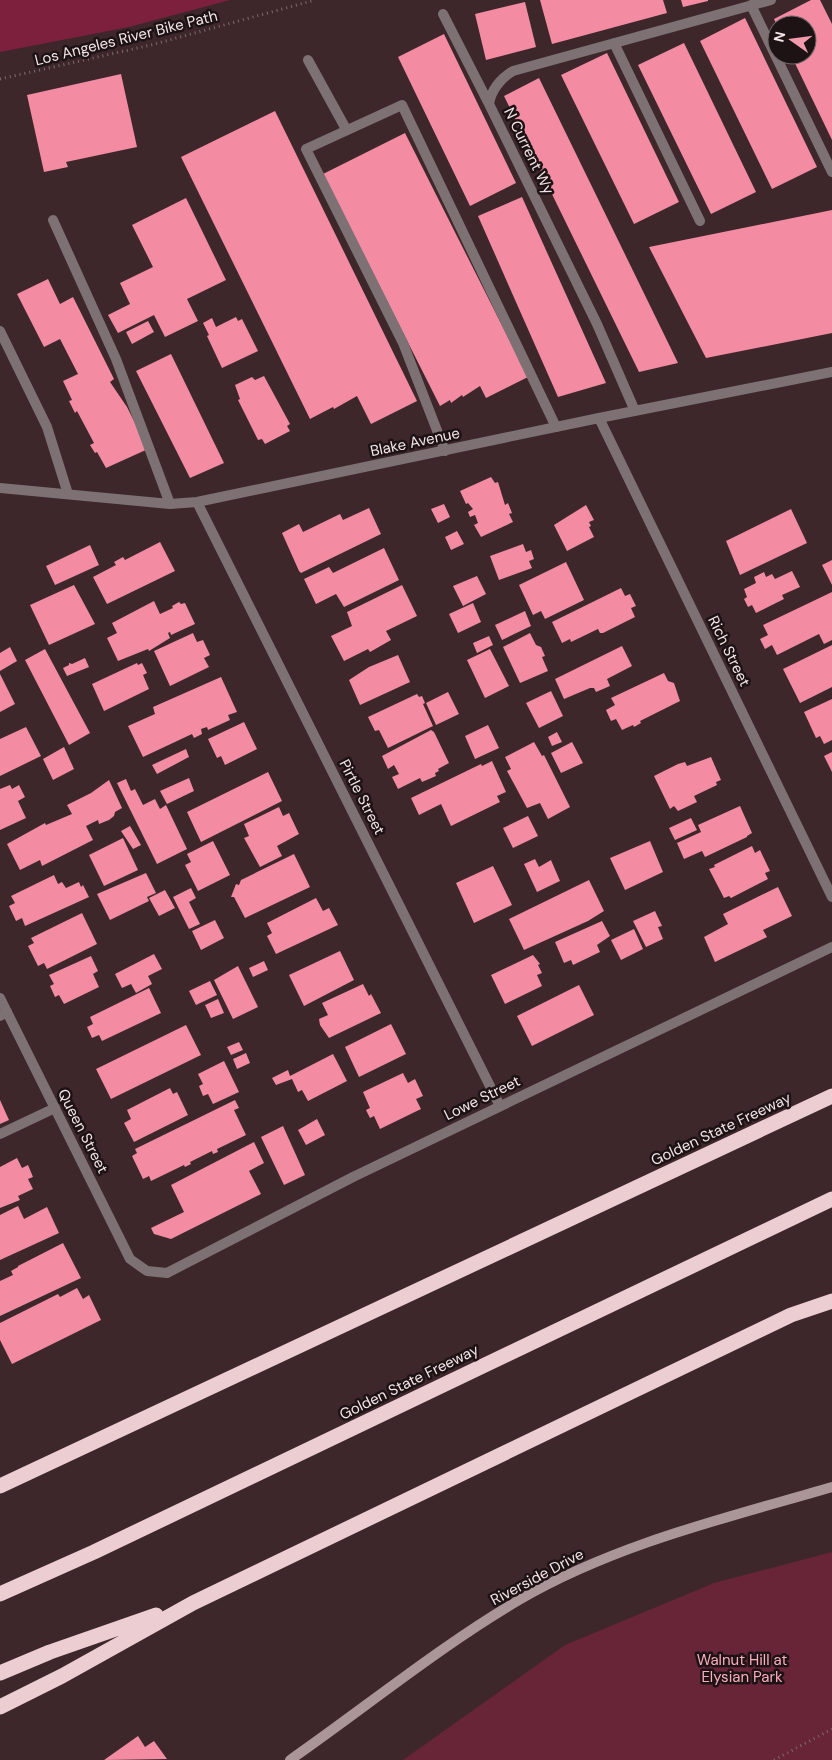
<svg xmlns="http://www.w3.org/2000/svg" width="832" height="1760" viewBox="0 0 832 1760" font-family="'DM Sans',sans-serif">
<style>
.green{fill:#672537}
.water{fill:#7d203d}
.building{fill:#f38ba2}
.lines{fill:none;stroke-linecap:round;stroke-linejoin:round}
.path{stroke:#7e6a6d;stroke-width:3;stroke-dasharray:1 4;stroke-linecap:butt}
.lane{stroke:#7d7173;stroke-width:10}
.street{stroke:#7d7173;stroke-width:10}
.secondary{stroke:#aa9699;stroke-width:10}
.highway{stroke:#eccdd2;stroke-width:15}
.labels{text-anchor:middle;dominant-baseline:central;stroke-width:5;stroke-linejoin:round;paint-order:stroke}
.street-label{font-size:15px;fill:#f5e5e8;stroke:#1d1315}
.park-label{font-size:15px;fill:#fdadbc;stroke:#1d1315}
</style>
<rect width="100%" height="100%" fill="#3d272b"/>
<path class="green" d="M832 1552V1760H403L565 1645 714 1583Z"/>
<path class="water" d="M0 0H230L129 27 0 52Z"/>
<path class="building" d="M540 0H663L667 13 552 44Z
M681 0H708V1L683 7Z
M811 0H820L832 24V140L791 55H807V25H777L774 19Z
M525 2 536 47 486 60 475 14Z
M745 18 817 167 772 189 700 41Z
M444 34 516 183 470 206 398 57Z
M684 43 756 192 711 214 638 65Z
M607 53 679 202 634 224 561 75Z
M121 74 137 147 66 162 68 167 44 172 27 95Z
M539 78 678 363 639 372 504 96Z
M275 111 417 401 371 424 357 396 334 409 333 407 310 419 181 157Z
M405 133 528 377 486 398 480 386 463 397 462 395 451 403 450 400 440 406 323 174Z
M522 197 606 383 558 397 478 216Z
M186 198 226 280 187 299 198 321 165 337 154 315 118 333 108 315 130 304 120 283 153 267 132 225Z
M832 210V333L706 358 649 247Z
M48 279 60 304 73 297 114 379 110 382 127 407 148 449 106 468 97 452 95 453 90 445 94 443 77 411 75 413 69 401 72 400 63 381 78 374 60 339 44 347 17 294Z
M236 317 238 321 242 319 258 351 222 368 207 336 209 335 203 323 212 318 216 327Z
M148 321 154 332 132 344 126 332Z
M171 354 224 463 190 478 136 371Z
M264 376 290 424 287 426 290 431 265 444 262 439 258 440 238 400 240 399 235 385 252 377 255 380Z
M491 477 495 483 498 482 505 505 508 503 512 513 509 514 513 522 481 537 474 525 478 523 475 515 470 517 468 512 473 509 468 503 466 504 460 491Z
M444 504 450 517 438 523 431 509Z
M586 505 594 520 589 522 591 526 589 527 594 537 567 551 554 525Z
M369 508 381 534 301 573 299 571 282 533 299 524 303 532 340 514 343 520Z
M791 509 807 543 740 575 726 541Z
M457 531 464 544 451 550 445 537Z
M160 542 175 571 107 604 93 577 116 565 114 562 123 557 125 560Z
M523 544 526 552 531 550 534 559 529 561 532 568 499 580 490 556Z
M90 545 99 565 55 585 46 566Z
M384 548 399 580 344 607 336 594 316 604 304 579 329 567 333 573Z
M832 560V585L822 565Z
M566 562 584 600 545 619 541 611 533 615 519 585Z
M792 571 800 587 782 595 784 599 756 613 752 605 748 607 744 599 747 597 744 589 756 583 754 577 764 572 766 577 772 574 775 579Z
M477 576 486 594 463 606 453 586Z
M74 585 95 624 49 645 30 605Z
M402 585 417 616 386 631 391 640 370 652 368 649 344 661 331 636 352 626 347 612Z
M621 588 625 596 630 594 636 606 631 608 635 617 603 633H600L598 629 571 642 570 639 562 643 552 622Z
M832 592V640L824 644 819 634 777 655 772 645 765 649 760 639 768 635 763 625Z
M154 601 160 614 173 608 172 606 179 602 181 604 185 603 195 624 171 635 170 632 168 633 170 638 149 651 148 649 118 661 107 638 117 633 112 623Z
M473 603 481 622 458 633 449 614Z
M525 611 531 626 502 640 495 625Z
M193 633 197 642 203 640 210 655 204 658 209 667 170 686 154 651Z
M530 633 536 645 541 647 545 656 542 657 548 671 520 683 503 647Z
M489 636 493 645 477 653 473 643Z
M832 645V687L800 703 783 669Z
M622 646 632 666 607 679 610 686 596 692 594 688H590L564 699 555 679Z
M10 647 17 661 0 671V653Z
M45 649 90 733 69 745 25 660Z
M490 649 509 686 485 698 467 660Z
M398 655 410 682 360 705 349 680 369 667Z
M85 658 89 667 67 676 63 668 69 665V663L72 664Z
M137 663 138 665 142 663 147 673 143 675 149 689 104 711 92 684Z
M664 673 668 681 674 683 680 701 640 721 641 723 634 727 633 725 622 730 616 719 611 721 606 710 615 705 611 698Z
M0 674 15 704 0 712Z
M221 677 237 712 228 715 230 720 208 730 207 727 201 729 202 734 194 738 192 734 143 757 128 726 155 714 153 707Z
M551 691 563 716 539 728 526 703Z
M448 692 459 714 436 725 426 703Z
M417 694 419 697 422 696 425 703 423 704 433 726 388 748 379 730 375 731 368 717Z
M832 699V740L824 744 820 736 816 738 804 712Z
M244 722 257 749 225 765 221 756 217 758 208 739Z
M488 725 499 748 475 759 465 736Z
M26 727 41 756 0 776V739Z
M431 730 434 732 449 763 438 769 439 771 435 773 436 776 422 782 420 778 398 789 392 777 399 774 394 765 388 769 382 756Z
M557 732 562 742 552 746 548 737Z
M534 742 542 756 544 755 570 807 548 819 540 803 527 808 507 771 511 769 505 757Z
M572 742 583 763 561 773 551 753Z
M64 747 74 769 53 780 43 759Z
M186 749 189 757 187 758 157 774 152 765Z
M832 752V772L824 756Z
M711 757 721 780 716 782 717 785 694 796 697 802 678 811 674 806 670 809 654 776 678 764 685 762 687 766Z
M492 761 506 792 497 796 500 802 451 826 441 804 419 815 411 798 481 764 482 766Z
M268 772 282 801 201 842 187 812Z
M189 778 194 791 167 804 160 791Z
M126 779 131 791 135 789 143 805 155 799 160 809 166 805 187 849 157 864 117 783Z
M109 780 122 808 115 812 114 816 109 820 99 824 98 820 86 826 93 840 42 866 40 860 20 870 7 844 45 823 46 825 72 814 67 805 91 793Z
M10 785 12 789 19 785 25 797 18 801 26 818 0 830V789Z
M740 806 752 833 747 836V837L705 857 702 851 684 859 677 843 701 832 698 825Z
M279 807 283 816 289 813 299 834 277 846 282 856 260 867 244 838 249 836 244 824Z
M528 816 538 836 513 848 503 828Z
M691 818 697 830 675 840 669 828Z
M130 826 141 845 133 849 121 831Z
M123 838 138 870 104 886 89 855Z
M213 841 230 875 198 891 185 865 191 862 187 854Z
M650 841 663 872 625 890 610 858Z
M752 846 755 853 760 850 770 871 765 873 768 879 731 898 729 896 724 898 709 869 715 867 714 865Z
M294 854 310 887 245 918 234 897H231L236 884 239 885 241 880Z
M535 859 539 867 551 860 560 881 537 892 524 864Z
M493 866 512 905 474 923 456 883Z
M146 873 156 893 147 897 149 901 110 920 97 894Z
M54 875 58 884 62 882 66 888 79 882 81 887 83 885 89 897 25 926 22 918 16 921 9 906 15 903 11 896Z
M589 880 604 911 588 921 524 950 509 919Z
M778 887 792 916 763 930 767 937 715 962 704 937 728 924 723 914Z
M191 888 196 898 189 902 200 924 189 929 173 897Z
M165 890 175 908 159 916 149 898Z
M316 898 323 911 329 908 338 925 276 954 267 936 272 933 267 923Z
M655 911 662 926 658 927 663 939 646 947 633 921Z
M82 913 97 944 47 969 44 963 38 966 28 946 34 943 31 938Z
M215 920 224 938 201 950 192 931Z
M602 921 610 936 597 945 600 952 573 965 571 960 564 963 555 942Z
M634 929 643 949 621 960 611 940Z
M340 951 354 980 304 1006 289 975Z
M154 954 162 969 148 976 152 984 136 993 131 984 122 988 115 974Z
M533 955 540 964 538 965 542 973 537 975 542 986 505 1004 491 975Z
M91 956 98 971 93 974 99 987 64 1004 59 995 55 997 50 986 54 984 49 975Z
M264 961 268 970 253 977 249 968Z
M238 966 258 1007 233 1019 214 980Z
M210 981 217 995 196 1005 189 991Z
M363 984 369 996 371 994 381 1013 329 1038 320 1025 319 1019 328 1015 322 1003Z
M579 985 594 1015 532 1046 517 1016Z
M149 988 161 1013 102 1041 99 1035 92 1038 87 1027 93 1024 90 1017Z
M218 999 224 1013 211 1018 205 1005Z
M391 1024 406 1054 359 1077 345 1047Z
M186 1025 201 1055 111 1099 96 1069Z
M239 1042 243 1050 231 1055 227 1047Z
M246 1053 250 1063 237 1069 233 1059Z
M333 1054 347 1081 308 1101 302 1090 298 1092 292 1079 276 1085 272 1078 288 1070 290 1076Z
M224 1061 239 1092 213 1104 208 1094 203 1096 199 1086 203 1084 198 1074Z
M403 1073 408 1083 415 1079 423 1096 416 1099 421 1109 380 1129 374 1116 370 1118 366 1110 370 1108 363 1092Z
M170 1088 173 1094 177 1092 188 1115 134 1142 124 1123 131 1119 127 1110Z
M0 1100 9 1120 0 1124Z
M235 1100 239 1108 234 1110 246 1135 217 1149 218 1152 213 1154 212 1151 190 1162 191 1164 185 1167 184 1165 151 1181 149 1176 143 1179 132 1156 137 1153 135 1149Z
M317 1119 325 1135 306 1145 298 1130Z
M283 1126 305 1175 284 1185 261 1137Z
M254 1142 264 1163 249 1171 261 1194 171 1239 154 1234 151 1228 184 1212 171 1185Z
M17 1158 22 1168 28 1165 33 1177 28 1179 33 1189 18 1196 20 1200 0 1208V1167Z
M18 1206 24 1219 47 1207 59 1233 0 1260V1215Z
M63 1243 81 1278 0 1316V1281L13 1275 11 1271 18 1267V1266Z
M77 1288 83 1299 89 1295 101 1320 12 1364 0 1340V1323L58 1294 60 1297Z
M138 1736 145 1747 154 1741 167 1759 104 1760Z"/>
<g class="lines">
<path class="path" d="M0 79 151 45 315 0
M774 1760 832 1729"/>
<path class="lane" d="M308 60 346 129
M53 220 116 359 170 504
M0 331 47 427 68 494
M445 451 403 343 306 149 402 105 556 427
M0 1016 7 1012
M0 1134 55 1108"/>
<path class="street" d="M751 5 832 172
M443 14 489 104
M614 43 700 221
M635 411 597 324 489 104C491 90 501 78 513 71L771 0
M599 418 832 897
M0 488 170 504 197 502 599 418 832 372
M197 502 500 1106
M0 998 130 1259 147 1271 167 1273 353 1177 832 947"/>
<path class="secondary" d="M290 1760C366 1707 439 1647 519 1600 615 1544 726 1518 832 1487"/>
<path class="highway" d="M0 1486 832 1096
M0 1594 94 1552 832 1199
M0 1673 50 1652 156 1615
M0 1707 62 1676 193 1603 791 1315 832 1301"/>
</g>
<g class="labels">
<g class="street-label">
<text transform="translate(126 38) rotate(-14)">Los Angeles River Bike Path</text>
<text transform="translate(529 151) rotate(64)">N Current Wy</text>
<text transform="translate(415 442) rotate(-12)">Blake Avenue</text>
<text transform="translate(729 651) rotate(64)">Rich Street</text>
<text transform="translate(362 797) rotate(63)">Pirtle Street</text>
<text transform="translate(482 1098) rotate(-26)">Lowe Street</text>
<text transform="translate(721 1129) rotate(-25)">Golden State Freeway</text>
<text transform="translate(83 1131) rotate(63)">Queen Street</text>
<text transform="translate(409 1382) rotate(-26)">Golden State Freeway</text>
<text transform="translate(537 1577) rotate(-28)">Riverside Drive</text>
</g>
<g class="park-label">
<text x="742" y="1660">Walnut Hill at<tspan x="742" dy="17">Elysian Park</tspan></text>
</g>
</g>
<g transform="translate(792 40) rotate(284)"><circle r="24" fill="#1d1315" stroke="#736769"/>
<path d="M0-4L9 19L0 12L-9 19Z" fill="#f39aac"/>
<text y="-8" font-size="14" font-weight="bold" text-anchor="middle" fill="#f5e5e8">N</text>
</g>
</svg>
